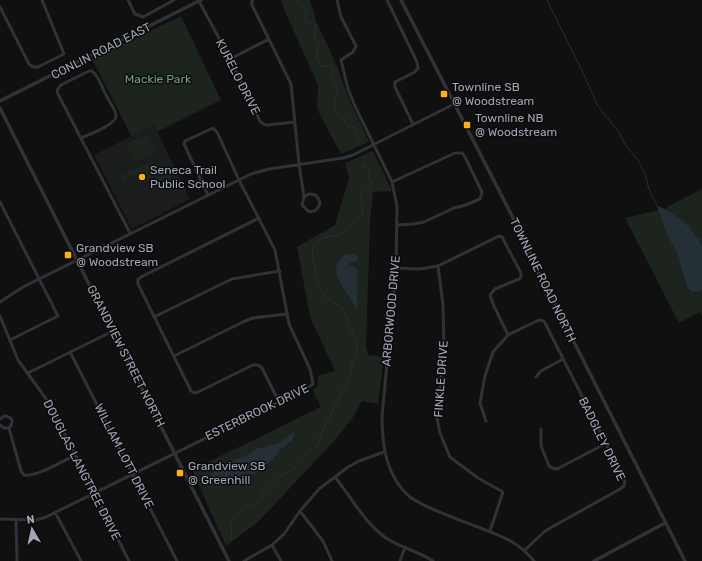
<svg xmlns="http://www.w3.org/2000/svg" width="702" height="561" viewBox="0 0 702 561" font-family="Rubik,sans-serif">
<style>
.built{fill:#1b1c1e}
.green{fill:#1c241d}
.water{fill:#252f36}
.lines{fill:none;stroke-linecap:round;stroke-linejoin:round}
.stream{stroke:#252f36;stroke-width:1}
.minor{stroke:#303237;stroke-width:3}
.tertiary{stroke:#303237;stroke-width:3.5}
.poi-dot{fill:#ffae1a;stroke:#0b0b0c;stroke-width:1.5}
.labels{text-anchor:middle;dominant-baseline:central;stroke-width:3;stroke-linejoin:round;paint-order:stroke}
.street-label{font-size:12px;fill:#9fa6b4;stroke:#0b0b0c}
.park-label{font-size:12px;fill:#74a176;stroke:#0b0b0c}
.poi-label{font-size:12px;fill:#9fa6b4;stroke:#0b0b0c;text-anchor:start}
</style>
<rect width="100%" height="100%" fill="#101011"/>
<path class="built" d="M154 125 190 199 132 229 94 155Z"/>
<path class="green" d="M281 0H310L316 21 336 64 348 96 369 142 341 154 319 113 317 105 318 85 283 7Z
M181 16 221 100 157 132 154 125 132 137 92 59Z
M148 134 157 152 134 162 126 144Z
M373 151 392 191 373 192 370 223 366 347 368 355 384 357 378 404 362 401 354 416 336 439 258 522 226 546 192 470 321 407 313 391 318 385V376L335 371 310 317 297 247 335 225 349 178 345 163Z
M146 164C169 167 168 166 177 187L172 190 166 179 152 186 148 179 139 184 134 175 123 181 121 175Z
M702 189V247C692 231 681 218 665 208Z
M659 210 667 235 678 255 687 288 695 293 702 290V316L700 312 679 323 625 218Z"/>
<path class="water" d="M657 206C673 210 696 230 702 247 702 254 702 281 702 290 695 293 692 293 687 288L678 255 667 235Z
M348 253 349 255 356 253 358 259 354 262H350L349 265 357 268V311C351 291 319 270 348 253Z
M295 431 292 441 282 448 272 460 257 473 215 482 210 479 211 475 216 468 249 454 256 449 282 442 285 438Z"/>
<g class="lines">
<path class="stream" d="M298 0V4L306 11 305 22 313 23 316 26 314 36 319 45 316 57 320 66H332L334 69 330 77 338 90 334 106 337 114 345 118 344 123 346 126 354 127 359 141
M547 0 585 77 598 106 618 131 626 146 638 160 645 174 649 189 657 206
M696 238 702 240
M231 540 232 533 230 524C235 519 238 511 244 507 248 505 250 506 254 505 256 504 260 501 262 499V493L274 483 277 479 284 473 290 472 293 469 312 449 319 446 320 436 350 377 352 363 357 351 356 342 343 308 326 297 319 287 312 254 313 246 318 241 322 238 339 235 345 232 362 215 363 210 360 195 362 193 371 187 372 185 368 177 370 170 363 167 362 164"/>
<path class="minor" d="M128 0 135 14 143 17 174 0
M252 0V5L291 84 299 164 304 197 302 205 308 211C314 213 319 209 320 202L316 195 309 194 304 197
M337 0 341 17 356 46 353 52 341 60 348 89 355 106 392 182 397 206 396 268 382 416C382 445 386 477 410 497 426 509 463 521 483 529 506 538 518 542 534 561
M387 0 417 62 418 68 415 72 395 82V87L413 124
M199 1 230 59 260 121 263 124 267 125 295 122
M0 7 29 64 33 67H38L64 54 42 0
M230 59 269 39
M81 138C88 135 118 124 116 115 115 109 109 101 106 95 102 88 99 76 92 71H89L61 85 57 90 58 94 130 233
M392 182 455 153H462L465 157 482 192 480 199 466 205 454 208 424 222 414 224 397 225
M0 202 58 316 10 340
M259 218 143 276 138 279V284L191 391 195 393 198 392 253 365H258L262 368 279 402
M438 266 443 305 444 349 437 418 440 433 450 457 478 478 503 492 490 531
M396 268 420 269 438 266 499 236 502 237 521 273V277L519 279 495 289 490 295 493 304 508 335
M0 302 23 287 251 174 269 169 343 158 353 155 454 104
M0 316 18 360 49 403 129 561
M154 317 232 279 280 271
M70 352 177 561
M174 356 245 321 253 318 286 314
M28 373 113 331
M536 377 541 371 563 359
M0 419 5 416C13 417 14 423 9 428L21 471 24 475C37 477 63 461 75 455
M486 421 480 403 485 376 493 352 508 335 539 320 544 321 625 481 624 486 620 489 545 531 525 550
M0 425 4 428H9
M541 429V446L549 466 552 468 557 469 605 444
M335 477C351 497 364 522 386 538 401 548 418 551 433 561
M300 511 323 541 332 561
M55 512 81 561
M0 519 36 520 46 517 307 388 313 384 310 369 289 324 275 250 239 180 217 132 213 128 185 141 184 144 208 195
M16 520 17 561
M272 545 281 561
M244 561 272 545 284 534 300 511 319 489 348 467 359 461 384 452
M400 561 405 547"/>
<path class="tertiary" d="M401 0 527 245 537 269 685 561
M0 101 201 0
M0 108 229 561
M594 561 665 523"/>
</g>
<g class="poi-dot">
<rect x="440" y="90" width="8" height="8" rx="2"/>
<rect x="463" y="121" width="8" height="8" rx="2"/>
<circle cx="142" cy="177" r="4"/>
<rect x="64" y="251" width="8" height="8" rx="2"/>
<rect x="176" y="469" width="8" height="8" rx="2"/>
</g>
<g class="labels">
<g class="street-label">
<text transform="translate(101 51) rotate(-27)">CONLIN ROAD EAST</text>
<text transform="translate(238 77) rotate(63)">KURELO DRIVE</text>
<text transform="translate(543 280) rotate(64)">TOWNLINE ROAD NORTH</text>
<text transform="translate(391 311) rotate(-85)">ARBORWOOD DRIVE</text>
<text transform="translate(126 356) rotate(63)">GRANDVIEW STREET NORTH</text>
<text transform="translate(441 379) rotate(-86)">FINKLE DRIVE</text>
<text transform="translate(257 412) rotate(-26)">ESTERBROOK DRIVE</text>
<text transform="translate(602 439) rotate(64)">BADGLEY DRIVE</text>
<text transform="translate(124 456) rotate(63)">WILLIAM LOTT DRIVE</text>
<text transform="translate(82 470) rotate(63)">DOUGLAS LANGTREE DRIVE</text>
</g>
<g class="park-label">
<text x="158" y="79">Mackie Park</text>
</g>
<g class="poi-label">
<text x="452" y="87">Townline SB<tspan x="452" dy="14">@ Woodstream</tspan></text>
<text x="475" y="118">Townline NB<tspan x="475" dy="14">@ Woodstream</tspan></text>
<text x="150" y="170">Seneca Trail<tspan x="150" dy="14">Public School</tspan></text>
<text x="76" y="248">Grandview SB<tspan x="76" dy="14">@ Woodstream</tspan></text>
<text x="188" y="466">Grandview SB<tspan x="188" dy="14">@ Greenhill</tspan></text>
</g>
</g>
<g transform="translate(32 529) rotate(351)" stroke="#0b0b0c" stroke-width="3" paint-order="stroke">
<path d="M0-3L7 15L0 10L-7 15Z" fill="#9fa6b4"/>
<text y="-6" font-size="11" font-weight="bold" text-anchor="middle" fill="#9fa6b4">N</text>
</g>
</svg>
